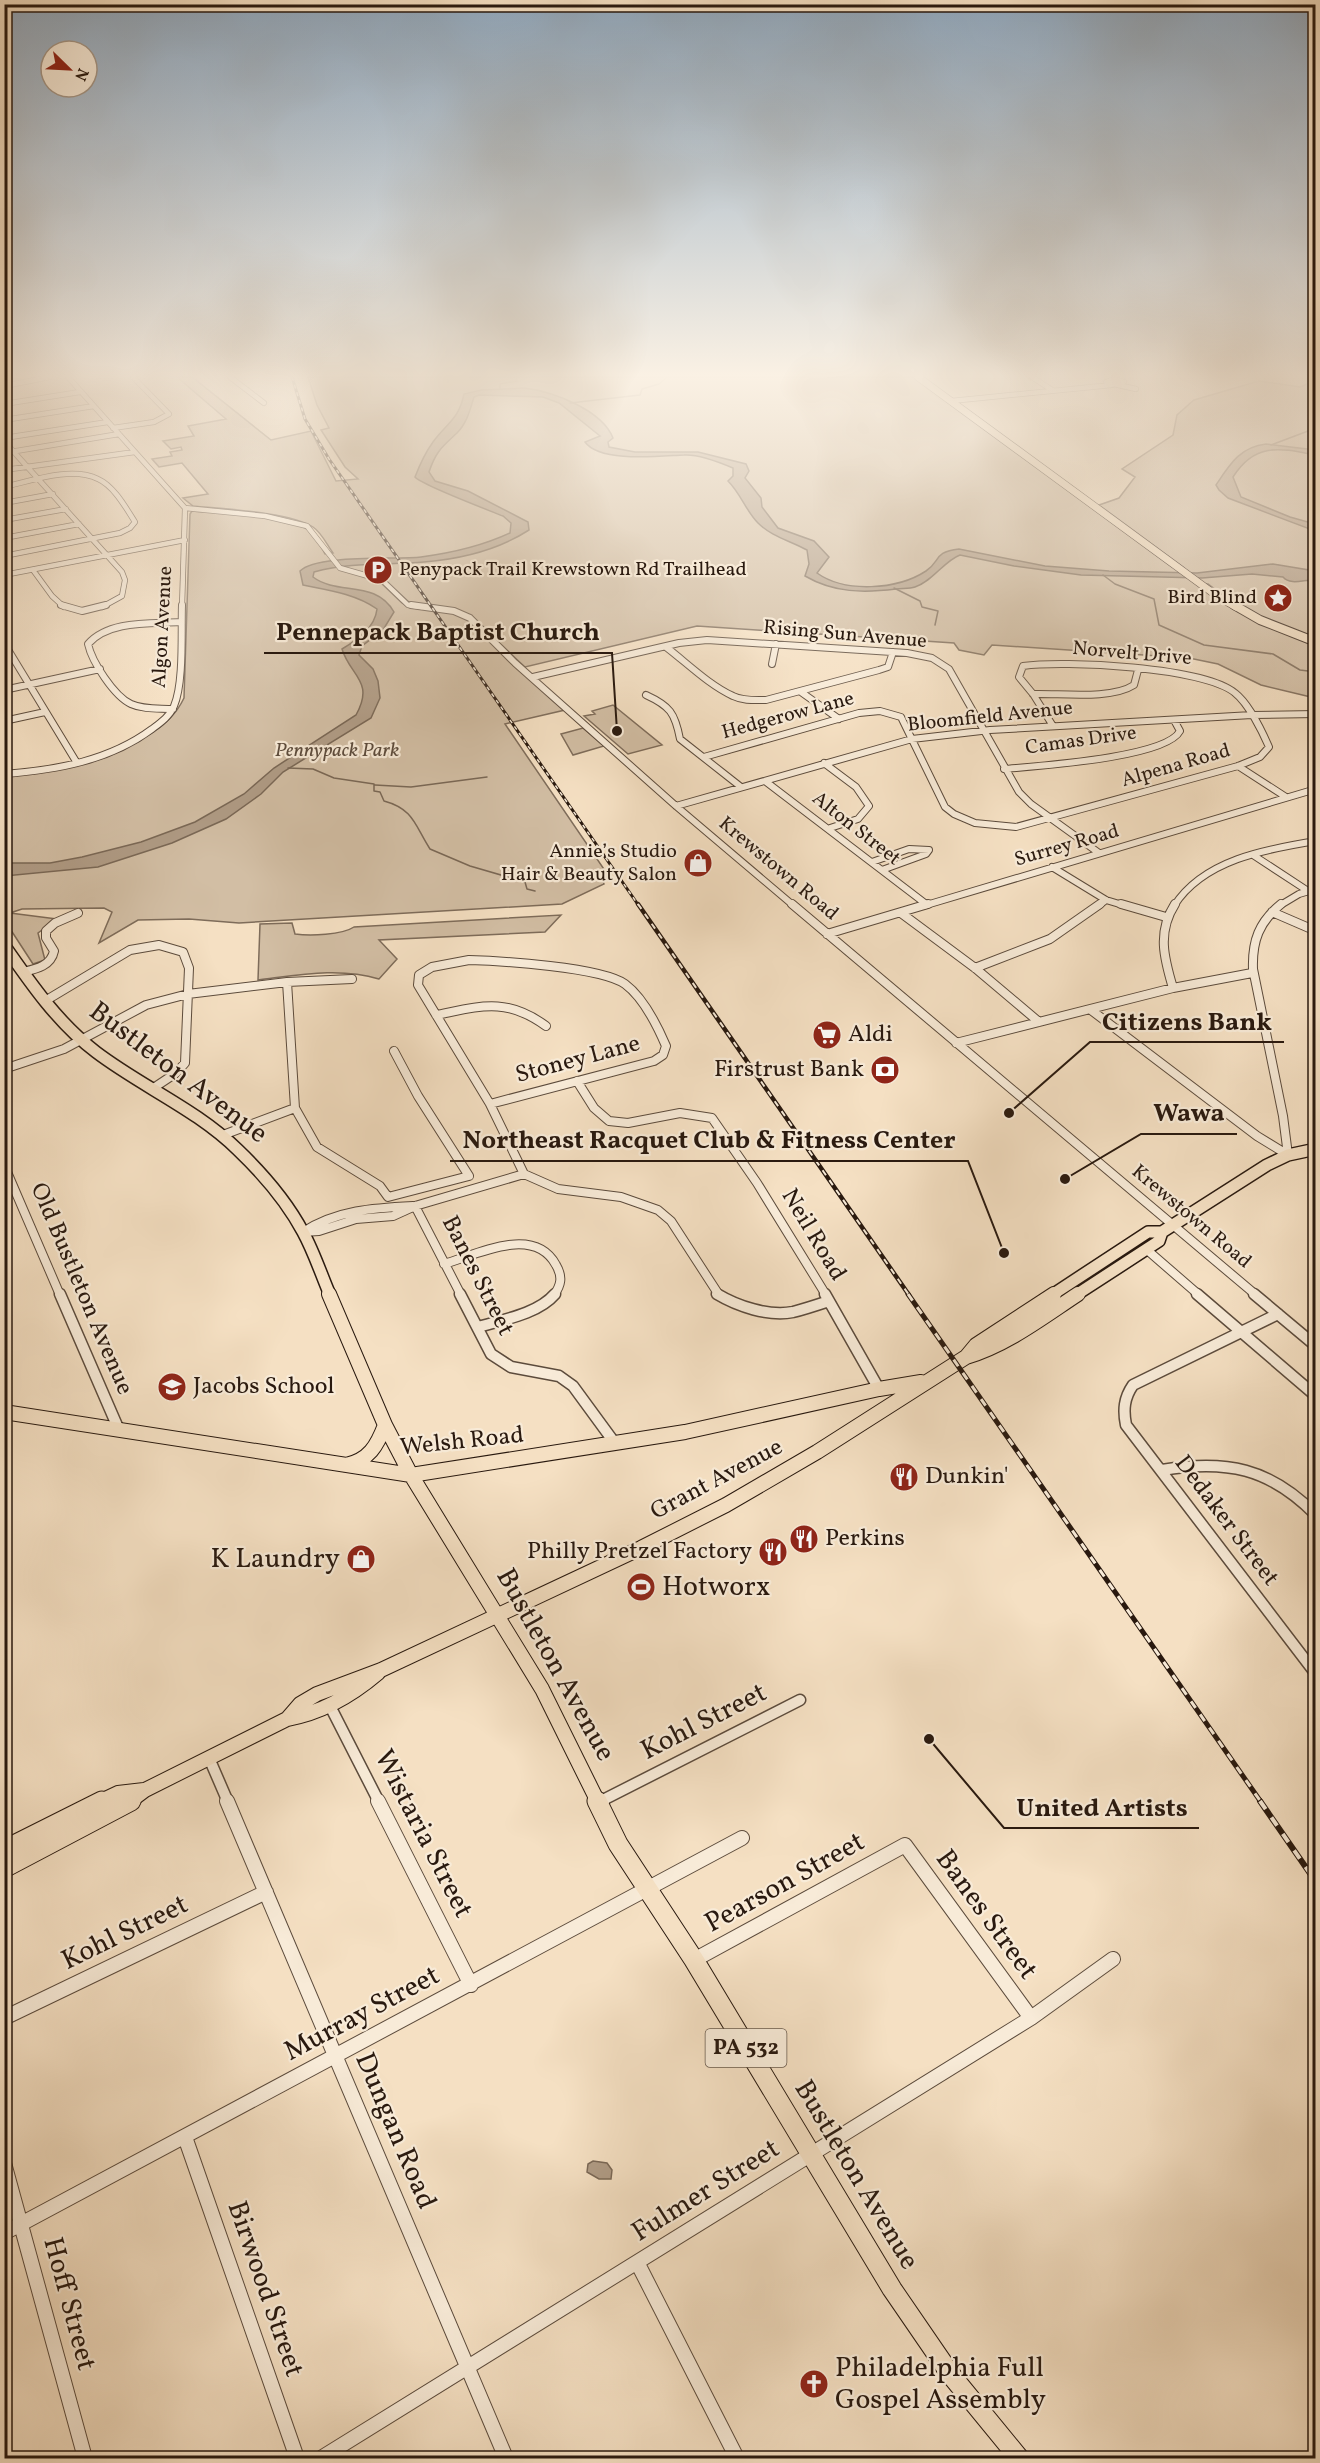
<svg xmlns="http://www.w3.org/2000/svg" width="1320" height="2463" viewBox="0 0 1320 2463" font-family="Vollkorn,serif">
<style>
.green{fill:#d2bea4;stroke:#7e6c5a;stroke-width:1.5}
.water{fill:#b09c86;stroke:#7a6856;stroke-width:1.5}
.lines{fill:none;stroke-linecap:round;stroke-linejoin:round}
.stream{stroke:#7a6856;stroke-width:1.5}
.minor-far4-casing{stroke:#5c4b3c;stroke-width:6}
.minor-far3-casing{stroke:#5c4b3c;stroke-width:8}
.minor-far2-casing{stroke:#5c4b3c;stroke-width:10}
.minor-far1-casing{stroke:#5c4b3c;stroke-width:13}
.minor-casing{stroke:#5c4b3c;stroke-width:16}
.major-far4-casing{stroke:#29190f;stroke-width:8}
.major-far3-casing{stroke:#29190f;stroke-width:10}
.major-far2-casing{stroke:#29190f;stroke-width:14}
.major-far1-casing{stroke:#29190f;stroke-width:16}
.major-casing{stroke:#29190f;stroke-width:21}
.minor-far4{stroke:#f8ebd8;stroke-width:4.5}
.minor-far3{stroke:#f8ebd8;stroke-width:6}
.minor-far2{stroke:#f8ebd8;stroke-width:8}
.minor-far1{stroke:#f8ebd8;stroke-width:10}
.minor{stroke:#f8ebd8;stroke-width:14}
.major-far4{stroke:#f5e0c3;stroke-width:7}
.major-far3{stroke:#f5e0c3;stroke-width:8}
.major-far2{stroke:#f5e0c3;stroke-width:11}
.major-far1{stroke:#f5e0c3;stroke-width:14}
.major{stroke:#f5e0c3;stroke-width:19}
.rail-far3-casing{stroke:#29190f;stroke-width:3}
.rail-far2-casing{stroke:#29190f;stroke-width:4.5}
.rail-far1-casing{stroke:#29190f;stroke-width:5}
.rail-casing{stroke:#29190f;stroke-width:6}
.rail-far3{stroke:#f8ebd8;stroke-width:1.5;stroke-dasharray:4;stroke-linecap:butt}
.rail-far2{stroke:#f8ebd8;stroke-width:2;stroke-dasharray:6;stroke-linecap:butt}
.rail-far1{stroke:#f8ebd8;stroke-width:3;stroke-dasharray:8;stroke-linecap:butt}
.rail{stroke:#f8ebd8;stroke-width:4;stroke-dasharray:10;stroke-linecap:butt}
.labels{text-anchor:middle;dominant-baseline:central;stroke-width:4.5;stroke-linejoin:round;paint-order:stroke}
.far-poi-label{font-size:20px;fill:#29190f;stroke:#f8ebd8;text-anchor:end}
.far-street-label{font-size:20px;fill:#29190f;stroke:#f8ebd8}
.far-park-label{font-size:20px;font-style:italic;fill:#5c4b3c;stroke:#f8ebd8}
.shield{fill:#f8ebd8;stroke:#67584b;stroke-width:1.5}
.shield-label{font-size:22px;font-weight:bold;fill:#29190f}
.poi-label{font-size:24px;fill:#29190f;stroke:#f8ebd8;text-anchor:start}
.street-label{font-size:24px;fill:#29190f;stroke:#f8ebd8}
.near-street-label{font-size:28px;fill:#29190f;stroke:#f8ebd8}
.near-poi-label{font-size:28px;fill:#29190f;stroke:#f8ebd8;text-anchor:start}
.leader{fill:none;stroke:#29190f;stroke-width:2}
.callout-dot{fill:#29190f;stroke:#f8ebd8;stroke-width:2}
.callout-label{font-size:26px;text-anchor:middle;font-weight:bold;fill:#29190f;stroke:#f8ebd8;stroke-width:4.5;stroke-linejoin:round;paint-order:stroke}
</style>
<rect width="100%" height="100%" fill="#f5e0c3"/>
<filter id="stains"><feTurbulence type="fractalNoise" baseFrequency=".00333" numOctaves="4"/><feColorMatrix values="0 0 0 0 .2 0 0 0 0 .09 0 0 0 0 .02 0 0 0 .5 -.17"/></filter>
<radialGradient id="worn" r=".72"><stop offset=".6" stop-color="#630" stop-opacity="0"/><stop offset="1" stop-color="#630" stop-opacity=".3"/></radialGradient>
<path class="green" d="M177 377H192L271 440 311 431 336 481 358 479 345 467 321 430 329 428 317 405 308 377H913L1172 567H1183L1099 505 1119 498 1135 477 1122 469 1173 435 1177 415 1194 400 1259 381 1300 387 1315 381V639L1273 622 1234 603 1208 584H1197L1238 612 1315 645V698L1261 685 1218 664 1189 658 992 645 984 655 959 650 954 643 697 626 525 667 468 614 410 603 384 579 354 571 381 583 402 603 409 607 450 612 466 617 565 710 505 724 610 878 603 882 604 884 562 904 239 923 189 919 138 920 99 943 112 912 104 908 22 909 10 913 57 919 38 933 45 960 33 964 5 921V777C31 774 55 767 81 760 120 748 165 738 184 698L190 514 192 511C221 513 281 514 305 528 315 533 320 545 325 554L333 553C327 545 322 533 313 527 290 512 222 509 193 506L183 498 208 494 182 463 159 467 152 459 172 456 170 452 182 450 181 447 171 449 163 441 194 436 188 426 226 419Z
M613 705 662 745 628 754 584 716 595 714 592 711Z
M583 728 604 746 573 755 561 734Z
M561 915 545 932 379 940 397 959 379 979C339 967 299 975 258 980L260 924 292 923 295 934C310 936 342 935 354 927Z"/>
<path class="water" d="M525 388C554 392 602 410 613 438L608 442 609 447 635 452H698L746 464 749 471 745 478 761 498 762 507 778 528 814 541 829 557 817 573C845 593 897 590 926 571 941 561 933 552 959 549L1045 566 1109 571 1197 573 1273 564 1315 571V580C1305 579 1291 586 1283 577L1252 574 1202 578 1081 575 1014 566 960 555C944 561 933 581 915 587 909 589 902 588 896 589 864 593 834 593 805 576L809 564 807 550C791 541 772 537 758 523 746 511 741 494 728 481L733 476V468C719 462 699 454 684 455 660 456 600 463 585 442L600 436 559 403 543 397 479 395 474 397C470 410 467 423 457 433 442 447 436 451 429 472L435 481 468 491 528 522 529 530C498 550 460 559 424 562 387 565 351 562 314 572L313 577C338 596 375 579 394 612L383 630 362 646 359 655 373 669 378 681 380 698 371 718 283 772 261 794 226 819 172 843 98 867 5 876V863H50L82 857 141 842 195 822 244 794 274 768 356 715C375 681 350 676 342 649 357 640 375 628 377 609 356 594 328 590 303 585L300 571C316 554 396 560 421 557 452 553 482 546 510 533L511 523 503 516C488 510 422 485 415 477 420 464 425 453 433 442 447 423 459 419 464 394L481 390Z
M1266 444 1315 450V455C1280 448 1255 442 1233 477L1241 497 1290 517 1315 524V531L1228 498 1219 490 1216 485C1230 464 1240 447 1266 444Z
M593 2161 607 2163 612 2170 611 2179H599L587 2172 588 2164Z"/>
<g class="lines">
<path class="stream" d="M500 389V384L517 381 516 377
M570 403 640 395 642 389 659 384 667 377
M1271 445 1316 428
M1103 575 1115 584 1154 599 1159 625 1204 645 1273 654 1300 670 1316 672
M894 588 920 601 922 607 938 611 935 625
M288 768 313 769 334 778 374 784V791L380 792 384 801C414 809 415 826 430 849L470 866 525 882 527 889 535 891
M375 785 411 787 487 777"/>
<g class="minor-far4-casing">
<path id="minor-far4" d="M68 377 185 508 182 607
M230 377 264 403
M1032 377 1052 390
M1114 379 1124 382 1118 385 1106 382Z
M1118 385 1136 389
M4 386 50 377
M951 401 1112 385
M4 404 80 392
M4 420 94 406
M113 428 154 422 169 414 133 377
M4 438 108 422
M4 441 122 572 125 580 122 596 102 607
M4 453 119 434
M4 470 135 452
M4 487C31 481 71 466 98 479 114 486 126 508 135 522L130 528 120 533 4 556
M4 503 53 494
M185 508 265 516 307 526 340 568 382 580 408 605 422 607
M4 520 66 509
M4 538 79 524
M33 570 52 596 64 607
M4 575 185 540"/>
</g>
<g class="minor-far3-casing">
<path id="minor-far3" d="M61 605 82 611 106 605
M411 605 454 611 470 618 515 663 676 806 794 906
M4 643 77 763
M666 647C687 663 709 685 733 696 743 701 755 700 766 700L879 670 888 667 893 652
M772 664 776 644
M533 677 679 643 707 640 907 653 932 658 949 669 1019 792 1031 804 1099 853
M4 690 100 669
M801 692 839 719
M1033 694C1060 693 1111 700 1134 685L1138 670
M646 695C670 706 675 713 680 739L741 787
M173 709C160 708 144 710 131 704 114 696 92 662 88 644 109 620 151 624 180 622
M4 721 45 712
M704 757 859 713 880 711 901 717 945 807 954 814 975 823 1016 827 1238 766 1260 757 1269 747C1262 731 1248 703 1235 693 1204 667 1064 660 1023 666L1019 677 1033 694 1053 726
M824 763 856 787 869 806 858 819 830 828
M1238 766 1286 797
M1004 769C1036 766 1166 758 1180 731L1174 720
M4 774C56 770 109 761 152 729 160 723 170 716 174 706 184 683 181 632 182 605
M765 781 926 904
M676 806 912 739 990 730 1252 715 1316 714
M1253 855 1308 891
M872 862 909 849 929 850 926 854 882 870
M1052 867 1106 900 1126 906
M923 906 1316 789
M1098 906 1106 900
M1174 906C1203 860 1266 849 1316 841
M1279 906 1299 894 1316 889"/>
</g>
<g class="minor-far2-casing">
<path id="minor-far2" d="M792 904 1256 1295
M1121 904 1166 917
M1281 904C1259 922 1252 941 1253 969L1283 1116 1288 1155
M1272 912 1316 931
M901 913 975 968 1039 1022
M827 934 928 904
M469 960C501 961 601 967 625 984 644 998 657 1025 666 1046L663 1055 654 1061 490 1104 418 985 419 975 432 967Z
M975 968 1050 939 1100 904
M23 972C36 969 51 966 54 951L46 938V931L55 923 78 913
M352 979 287 982 295 1108 317 1147 380 1186 388 1197 469 1176 418 1096 394 1051
M1173 988C1164 958 1157 932 1175 904
M45 1001 130 950 159 945 183 952 189 968 185 1063 176 1073 152 1089
M1091 1010 1257 1136 1288 1155
M436 1015C481 1006 506 997 546 1026
M956 1043 1173 988 1252 973
M4 1069 64 1049 146 1005 188 994 287 982
M577 1081 594 1108 609 1121 628 1123 680 1113 712 1118 757 1183 826 1295
M490 1104 524 1174 558 1189 621 1197 658 1210 671 1221 719 1295
M223 1135 295 1108
M4 1165 60 1295
M415 1206 461 1295
M303 1232 319 1231 356 1219 393 1216 415 1206 524 1174
M303 1232C337 1210 374 1208 413 1206
M1146 1249 1199 1295
M444 1264C476 1255 534 1224 556 1265 563 1277 561 1285 554 1295"/>
</g>
<g class="minor-far1-casing">
<path id="minor-far1" d="M60 1294 119 1430
M460 1294 491 1354 511 1367 559 1376 573 1386 614 1442
M717 1294C737 1306 769 1317 793 1312 805 1309 817 1305 829 1301
M825 1294 879 1389
M1197 1294 1316 1396
M1254 1294 1316 1346
M1278 1314 1133 1385C1124 1398 1123 1410 1126 1425L1316 1674
M478 1327C502 1320 538 1314 555 1294
M1162 1470C1226 1459 1270 1468 1316 1515
M329 1704 379 1802
M209 1758 228 1802
M599 1802 800 1700"/>
</g>
<g class="minor-casing">
<path id="minor" d="M227 1801 506 2458
M378 1801 471 1985
M598 1803 602 1801
M694 1960 905 1845 1031 2018
M4 2018 266 1892
M185 2137 297 2458
M4 2163 85 2458
M4 2233 742 1838
M638 2264 737 2458
M321 2458 1031 2018 1113 1959"/>
</g>
<g class="major-far4-casing">
<path id="major-far4" d="M918 377 1217 596 1236 607"/>
</g>
<g class="major-far3-casing">
<path id="major-far3" d="M1234 605 1260 620 1316 642"/>
</g>
<g class="major-far2-casing">
<path id="major-far2" d="M4 945C31 984 58 1023 96 1052 142 1087 196 1109 238 1150 262 1173 287 1202 303 1232 314 1252 321 1274 330 1295
M1052 1295 1148 1232H1162L1267 1165 1288 1155 1316 1149
M1076 1295 1159 1241 1162 1232"/>
</g>
<g class="major-far1-casing">
<path id="major-far1" d="M329 1294 385 1425 411 1475 542 1689 598 1802
M966 1357 976 1345 1054 1294
M4 1412 411 1475 685 1432 879 1389 921 1382
M346 1465C369 1460 377 1446 385 1425
M287 1719 300 1704 317 1694 381 1670 641 1548 726 1505 817 1452 966 1357C1007 1345 1043 1317 1078 1294
M99 1802 118 1793 144 1790
M129 1802 145 1790 287 1719C322 1713 351 1696 378 1673"/>
</g>
<g class="major-casing">
<path id="major" d="M597 1801 618 1844 694 1960 892 2289 951 2375 1019 2458
M4 1850 102 1801
M4 1868 131 1801"/>
</g>
<use href="#minor-far4" class="minor-far4"/>
<use href="#minor-far3" class="minor-far3"/>
<use href="#minor-far2" class="minor-far2"/>
<use href="#minor-far1" class="minor-far1"/>
<use href="#minor" class="minor"/>
<use href="#major-far4" class="major-far4"/>
<use href="#major-far3" class="major-far3"/>
<use href="#major-far2" class="major-far2"/>
<use href="#major-far1" class="major-far1"/>
<use href="#major" class="major"/>
<g class="rail-far3-casing">
<path id="rail-far3" d="M292 377 305 419 329 459 639 906"/>
</g>
<g class="rail-far2-casing">
<path id="rail-far2" d="M638 904 909 1295"/>
</g>
<g class="rail-far1-casing">
<path id="rail-far1" d="M908 1294 1261 1802"/>
</g>
<g class="rail-casing">
<path id="rail" d="M1260 1801 1316 1882"/>
</g>
<use href="#rail-far3" class="rail-far3"/>
<use href="#rail-far2" class="rail-far2"/>
<use href="#rail-far1" class="rail-far1"/>
<use href="#rail" class="rail"/>
</g>
<linearGradient id="sky" x2="0" y2="1"><stop stop-color="#91aac1"/><stop offset="0.52" stop-color="#faf1e4"/><stop offset="1" stop-color="#faf1e4" stop-opacity="0"/></linearGradient>
<rect width="1320" height="722" fill="url(#sky)"/>
<defs>
<g id="parking-disc" transform="scale(1.5)"><circle r="9.5" fill="#8f2418" stroke="#f8ebd8"/><path d="M-3.5-5.5H1a3.5 3.5 0 0 1 0 7H-1V5.5H-3.5ZM-1-3.4V-.6H.8a1.4 1.4 0 0 0 0-2.8Z" fill="#fff"/></g>
<g id="sight-disc" transform="scale(1.5)"><circle r="9.5" fill="#8f2418" stroke="#f8ebd8"/><path d="M0-6L1.8-2.2L6-1.7L2.9 1.2L3.7 5.4L0 3.3L-3.7 5.4L-2.9 1.2L-6-1.7L-1.8-2.2Z" fill="#fff"/></g>
<g id="shop-disc" transform="scale(1.5)"><circle r="9.5" fill="#8f2418" stroke="#f8ebd8"/><path d="M-5-2.5h2.3a2.7 3.5 0 0 1 5.4 0H5L5.5 6h-11ZM-1.5-2.5h3a1.5 2.3 0 0 0-3 0Z" fill="#fff"/></g>
<g id="supermarket-disc" transform="scale(1.5)"><circle r="9.5" fill="#8f2418" stroke="#f8ebd8"/><path d="M-6-5.5h2.5l.6 2H6L4.5 2H-2.5L-4.4-4H-6ZM-1.5 3.2a1.3 1.3 0 1 0 .1 0ZM3 3.2a1.3 1.3 0 1 0 .1 0Z" fill="#fff"/></g>
<g id="bank-disc" transform="scale(1.5)"><circle r="9.5" fill="#8f2418" stroke="#f8ebd8"/><path d="M-6-4H6V4H-6ZM0-2.3a2.3 2.3 0 1 0 0 4.6a2.3 2.3 0 1 0 0-4.6Z" fill="#fff"/></g>
<g id="school-disc" transform="scale(1.5)"><circle r="9.5" fill="#8f2418" stroke="#f8ebd8"/><path d="M0-5L7-2L0 1L-7-2ZM-4 1L0 2.5L4 1V4Q0 6-4 4Z" fill="#fff"/></g>
<g id="restaurant-disc" transform="scale(1.5)"><circle r="9.5" fill="#8f2418" stroke="#f8ebd8"/><path d="M-5-6h1v4h1v-4h1v4h1v-4h1v5L-1.5 .5V6h-2V.5L-5-1ZM5-6V6H3V1.5H1.5Q1.5-4 5-6Z" fill="#fff"/></g>
<g id="stadium-disc" transform="scale(1.5)"><circle r="9.5" fill="#8f2418" stroke="#f8ebd8"/><path d="M0-5a6.5 5 0 1 0 0 10a6.5 5 0 1 0 0-10ZM-3.5-1.8h7v3.6h-7Z" fill="#fff"/></g>
<g id="church-disc" transform="scale(1.5)"><circle r="9.5" fill="#8f2418" stroke="#f8ebd8"/><path d="M-1.2-6h2.4v3.5h3.3v2.4h-3.3V6h-2.4V-.1h-3.3v-2.4h3.3Z" fill="#fff"/></g>
</defs>
<g fill-rule="evenodd">
<use href="#parking-disc" x="378" y="570"/>
<use href="#sight-disc" x="1278" y="598"/>
<use href="#shop-disc" x="698" y="863"/>
<use href="#supermarket-disc" x="827" y="1035"/>
<use href="#bank-disc" x="885" y="1070"/>
<use href="#school-disc" x="172" y="1387"/>
<use href="#restaurant-disc" x="904" y="1477"/>
<use href="#restaurant-disc" x="804" y="1539"/>
<use href="#restaurant-disc" x="773" y="1552"/>
<use href="#shop-disc" x="361" y="1559"/>
<use href="#stadium-disc" x="641" y="1587"/>
<use href="#church-disc" x="814" y="2384"/>
</g>
<g class="labels">
<g class="far-poi-label">
<text x="399" y="570" text-anchor="start">Penypack Trail Krewstown Rd Trailhead</text>
<text x="1257" y="598">Bird Blind</text>
<text x="677" y="852">Annie’s Studio<tspan x="677" dy="23">Hair &amp; Beauty Salon</tspan></text>
</g>
<g class="far-street-label">
<text transform="translate(163 627) rotate(-87)">Algon Avenue</text>
<text transform="translate(845 635) rotate(5)">Rising Sun Avenue</text>
<text transform="translate(1132 654) rotate(5)">Norvelt Drive</text>
<text transform="translate(788 716) rotate(-15)">Hedgerow Lane</text>
<text transform="translate(990 717) rotate(-6)">Bloomfield Avenue</text>
<text transform="translate(1081 741) rotate(-8)">Camas Drive</text>
<text transform="translate(1176 766) rotate(-16)">Alpena Road</text>
<text transform="translate(856 829) rotate(38)">Alton Street</text>
<text transform="translate(1067 846) rotate(-16)">Surrey Road</text>
<text transform="translate(778 869) rotate(40)">Krewstown Road</text>
<text transform="translate(1191 1217) rotate(40)">Krewstown Road</text>
</g>
<g class="far-park-label">
<text x="337" y="751">Pennypack Park</text>
</g>
<rect class="shield" x="705.5" y="2029" width="81" height="38" rx="4.5"/>
<g class="shield-label">
<text x="746" y="2048">PA 532</text>
</g>
<g class="poi-label">
<text x="848" y="1035">Aldi</text>
<text x="864" y="1070" text-anchor="end">Firstrust Bank</text>
<text x="193" y="1387">Jacobs School</text>
<text x="925" y="1477">Dunkin'</text>
<text x="825" y="1539">Perkins</text>
<text x="752" y="1552" text-anchor="end">Philly Pretzel Factory</text>
</g>
<g class="street-label">
<text transform="translate(578 1060) rotate(-15)">Stoney Lane</text>
<text transform="translate(813 1235) rotate(59)">Neil Road</text>
<text transform="translate(477 1276) rotate(63)">Banes Street</text>
<text transform="translate(81 1289) rotate(67)">Old Bustleton Avenue</text>
<text transform="translate(462 1442) rotate(-6)">Welsh Road</text>
<text transform="translate(717 1480) rotate(-28)">Grant Avenue</text>
<text transform="translate(1226 1521) rotate(53)">Dedaker Street</text>
</g>
<g class="near-street-label">
<text transform="translate(178 1073) rotate(37)">Bustleton Avenue</text>
<text transform="translate(555 1665) rotate(61)">Bustleton Avenue</text>
<text transform="translate(704 1722) rotate(-27)">Kohl Street</text>
<text transform="translate(423 1834) rotate(63)">Wistaria Street</text>
<text transform="translate(785 1883) rotate(-29)">Pearson Street</text>
<text transform="translate(986 1915) rotate(54)">Banes Street</text>
<text transform="translate(125 1933) rotate(-26)">Kohl Street</text>
<text transform="translate(362 2014) rotate(-28)">Murray Street</text>
<text transform="translate(395 2131) rotate(67)">Dungan Road</text>
<text transform="translate(856 2175) rotate(59)">Bustleton Avenue</text>
<text transform="translate(706 2191) rotate(-32)">Fulmer Street</text>
<text transform="translate(265 2289) rotate(71)">Birwood Street</text>
<text transform="translate(69 2304) rotate(75)">Hoff Street</text>
</g>
<g class="near-poi-label">
<text x="340" y="1559" text-anchor="end">K Laundry</text>
<text x="662" y="1587">Hotworx</text>
<text x="835" y="2368">Philadelphia Full<tspan x="835" dy="32">Gospel Assembly</tspan></text>
</g>
</g>
<path class="leader" d="M617 731L612 653H264M1009 1113L1090 1042H1284M1065 1179L1141 1134H1237M1004 1253L968 1161H450M929 1739L1004 1828H1199"/>
<g class="callout-dot">
<circle cx="617" cy="731" r="6"/>
<circle cx="1009" cy="1113" r="6"/>
<circle cx="1065" cy="1179" r="6"/>
<circle cx="1004" cy="1253" r="6"/>
<circle cx="929" cy="1739" r="6"/>
</g>
<g class="callout-label">
<text x="438" y="640">Pennepack Baptist Church</text>
<text x="1187" y="1030">Citizens Bank</text>
<text x="1189" y="1121">Wawa</text>
<text x="709" y="1148">Northeast Racquet Club &amp; Fitness Center</text>
<text x="1102" y="1816">United Artists</text>
</g>
<rect width="1320" height="2463" fill="none" stroke="#f5e0c3" stroke-width="24"/>
<rect x="6" y="6" width="1308" height="2451" fill="none" stroke="#29190f" stroke-width="3"/>
<rect x="12" y="12" width="1296" height="2439" fill="none" stroke="#29190f" stroke-width="1.5"/>
<g transform="translate(69 69) rotate(114)"><circle r="28" fill="#f8ebd8" stroke="#a59788" stroke-width="1.5"/>
<path d="M0-4.5L10 22L0 15L-10 22Z" fill="#8f2418"/>
<text y="-9" font-size="16" font-weight="bold" text-anchor="middle" fill="#29190f">N</text>
</g>
<rect width="100%" height="100%" filter="url(#stains)"/>
<rect width="100%" height="100%" fill="url(#worn)"/>
</svg>
